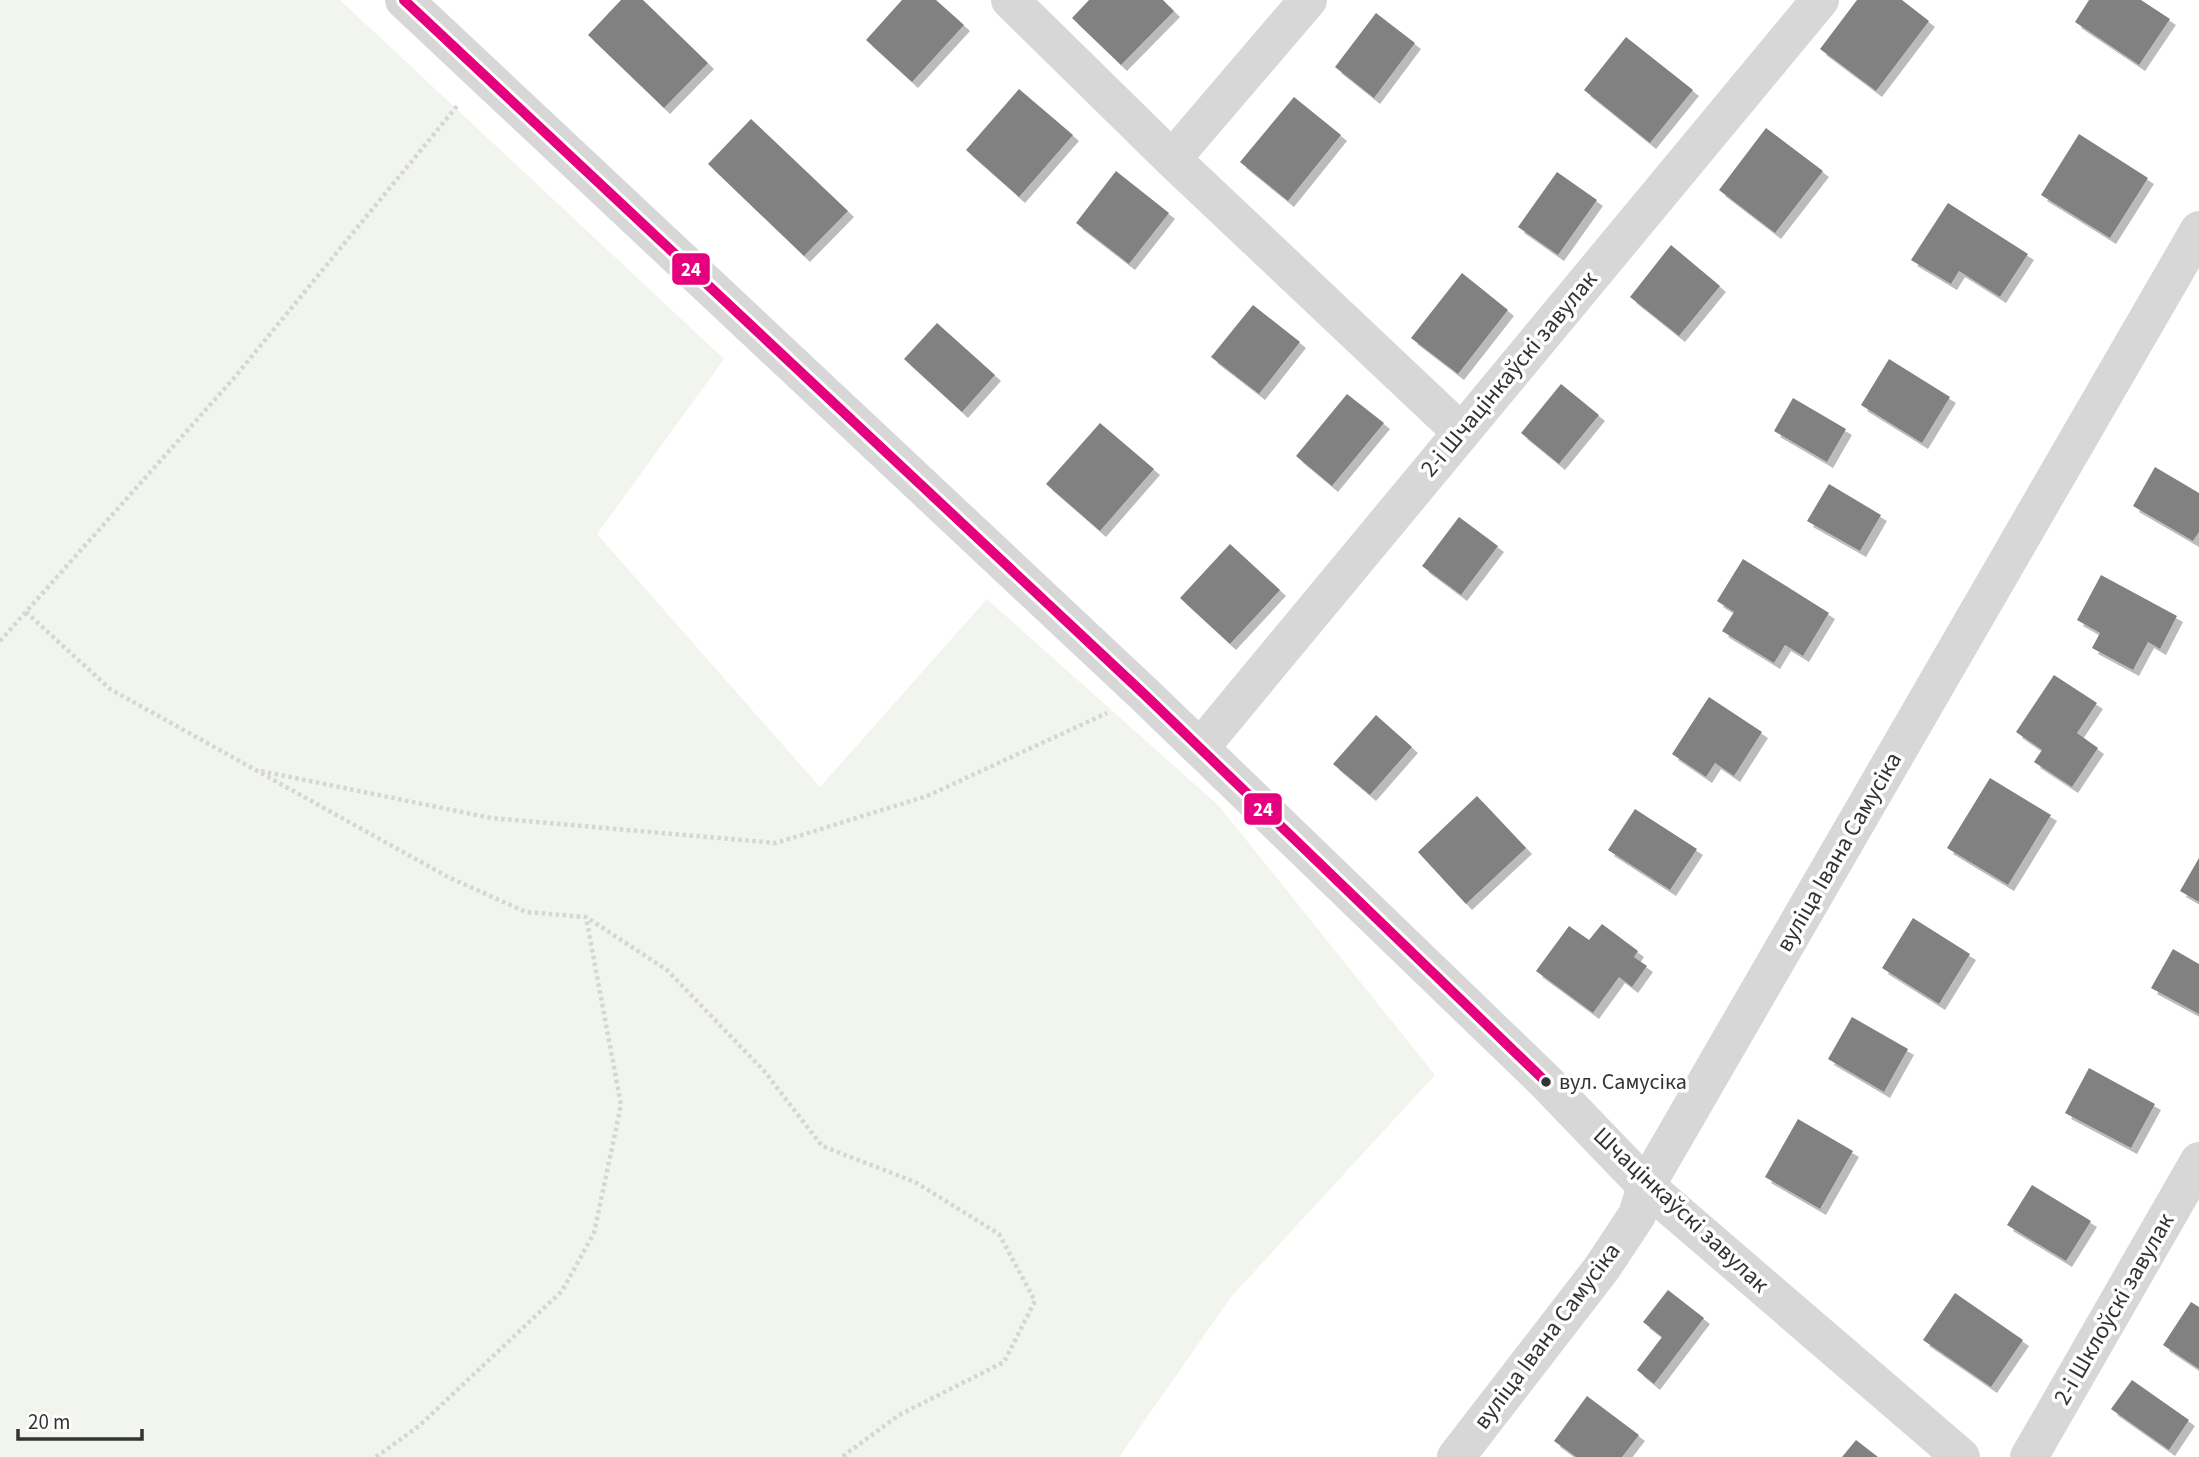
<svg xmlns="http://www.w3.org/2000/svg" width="2199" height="1457" viewBox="0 0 2199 1457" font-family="'Source Sans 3',sans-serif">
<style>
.green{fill:#f1f5ed}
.building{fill:#818181;filter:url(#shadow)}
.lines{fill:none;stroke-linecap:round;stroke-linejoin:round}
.path{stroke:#d6d6d6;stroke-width:4.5;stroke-dasharray:3.5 3.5;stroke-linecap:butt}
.street{stroke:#d7d7d7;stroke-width:38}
.bus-1-casing{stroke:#fff;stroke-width:16}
.bus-1{stroke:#e5007d;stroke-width:10}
.bus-dot{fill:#333;stroke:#fff;stroke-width:2.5}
.labels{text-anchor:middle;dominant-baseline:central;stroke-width:7;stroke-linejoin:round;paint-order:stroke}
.bus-label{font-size:22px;fill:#333;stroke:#fff;text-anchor:start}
.street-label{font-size:24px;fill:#333;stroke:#fff}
.line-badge{stroke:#fff;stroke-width:2.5}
.badge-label{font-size:19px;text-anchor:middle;font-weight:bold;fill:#fff}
</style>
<defs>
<filter id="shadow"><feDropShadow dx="6" dy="6" stdDeviation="0" flood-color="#0004"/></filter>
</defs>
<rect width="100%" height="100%" fill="#fff"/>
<path class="green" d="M0 0H340L724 359 597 534 820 787 987 599 1219 806 1435 1075 1231 1297 1119 1457H0Z"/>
<path class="building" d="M621 0H643L708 63 664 108 588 35Z
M902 0H936L964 25 912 82 866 40Z
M1089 0H1163L1174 11 1121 65 1072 18Z
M1857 0H1902L1929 21 1876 91 1820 49Z
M2089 0H2141L2170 19 2139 65 2075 22Z
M1376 13 1415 43 1374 98 1335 67Z
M1626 37 1693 90 1650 143 1584 90Z
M1019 89 1073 135 1019 197 966 150Z
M1294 97 1341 135 1288 201 1240 162Z
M751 119 848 211 804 256 708 164Z
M1766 128 1823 171 1775 233 1719 190Z
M2079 134 2148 178 2110 238 2041 195Z
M1116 171 1169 213 1129 264 1076 223Z
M1557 172 1597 200 1558 255 1518 227Z
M1948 203 2028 254 2000 297 1959 271 1951 284 1911 260Z
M1671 245 1720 286 1679 336 1630 297Z
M1462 273 1508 310 1458 374 1411 338Z
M1253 305 1300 342 1259 394 1211 357Z
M937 323 995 375 962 412 904 359Z
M1889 359 1950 397 1922 443 1861 405Z
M1561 384 1599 415 1559 464 1521 433Z
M1347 394 1384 423 1332 486 1296 456Z
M1793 398 1846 429 1827 462 1774 431Z
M1100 423 1154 469 1100 531 1046 484Z
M2155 467 2199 493V532L2193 541 2133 506Z
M1829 484 1881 515 1860 551 1807 521Z
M1459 517 1498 546 1461 595 1422 566Z
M1230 544 1280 590 1230 644 1180 598Z
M1743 559 1829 613 1803 656 1785 645 1774 663 1722 631 1734 612 1717 601Z
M2101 575 2177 616 2160 649 2148 642 2133 670 2092 648 2100 633 2077 620Z
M2054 675 2097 703 2077 733 2098 748 2072 787 2034 762 2042 750 2016 732Z
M1709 697 1762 732 1734 776 1715 763 1706 777 1672 754Z
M1376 715 1412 747 1370 795 1333 764Z
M1990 778 2051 815 2008 885 1947 848Z
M1477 796 1526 848 1466 904 1418 852Z
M1635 809 1697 849 1670 890 1608 850Z
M2199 858V902L2180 891Z
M1913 918 1970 954 1939 1004 1882 968Z
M1602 924 1638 951 1634 957 1647 966 1632 987 1619 977 1593 1013 1536 971 1569 926 1589 940Z
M2173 949 2199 964V1014L2151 988Z
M1852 1017 1908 1049 1884 1092 1828 1059Z
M2089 1068 2155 1104 2131 1148 2065 1113Z
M1798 1119 1853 1151 1820 1209 1765 1177Z
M2032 1185 2091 1221 2066 1261 2007 1225Z
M1668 1290 1704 1318 1654 1384 1637 1370 1662 1337 1643 1322Z
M1955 1293 2023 1340 1991 1387 1923 1340Z
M2191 1302 2199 1307V1369L2163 1345Z
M2132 1380 2189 1420 2169 1450 2111 1409Z
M1587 1396 1639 1435 1622 1457H1576L1554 1441Z
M1856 1440 1878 1457H1842Z"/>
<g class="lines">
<path class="path" d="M26 612 110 689 448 877 526 912 586 917 667 970 765 1072 822 1146 915 1182 999 1234 1035 1301 1004 1362 899 1415 842 1457
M0 641 234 378 457 106
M261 771 491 818 776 843 927 796 1107 713
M376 1457 419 1426 562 1291 594 1233 621 1105 586 917"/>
<path class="street" d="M404 0 1145 695 1546 1082 1646 1186 1961 1457
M1010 0 1172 159 1461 432
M1172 159 1308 0
M1200 748 1820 0
M1456 1457 1602 1268 1637 1215 1646 1186 2199 230
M2029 1457 2199 1161"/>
<g class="bus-1-casing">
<path id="bus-1" d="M404 0 1145 695 1546 1082"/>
</g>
<use href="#bus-1" class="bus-1"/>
</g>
<circle class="bus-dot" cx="1546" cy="1082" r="6"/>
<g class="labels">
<g class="bus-label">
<text x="1559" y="1082">вул. Самусіка</text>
</g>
<g class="street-label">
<text transform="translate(1509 374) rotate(-50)">2-і Шчацінкаўскі завулак</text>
<text transform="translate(1839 852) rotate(-60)">вуліца Івана Самусіка</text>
<text transform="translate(1681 1210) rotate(43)">Шчацінкаўскі завулак</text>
<text transform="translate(2114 1309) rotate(-60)">2-і Шклоўскі завулак</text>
<text transform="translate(1547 1336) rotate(-53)">вуліца Івана Самусіка</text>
</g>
</g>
<g class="line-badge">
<rect x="671" y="252" width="40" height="34" rx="7" fill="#e5007d"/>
<rect x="1243" y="792" width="40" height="34" rx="7" fill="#e5007d"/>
</g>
<g class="badge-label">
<text x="691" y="276">24</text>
<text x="1263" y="816">24</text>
</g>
<path d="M18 1429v10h124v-10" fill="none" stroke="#333333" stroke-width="3.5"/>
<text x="28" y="1429" font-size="21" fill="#333333" stroke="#ffffff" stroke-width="5" paint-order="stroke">20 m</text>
</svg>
